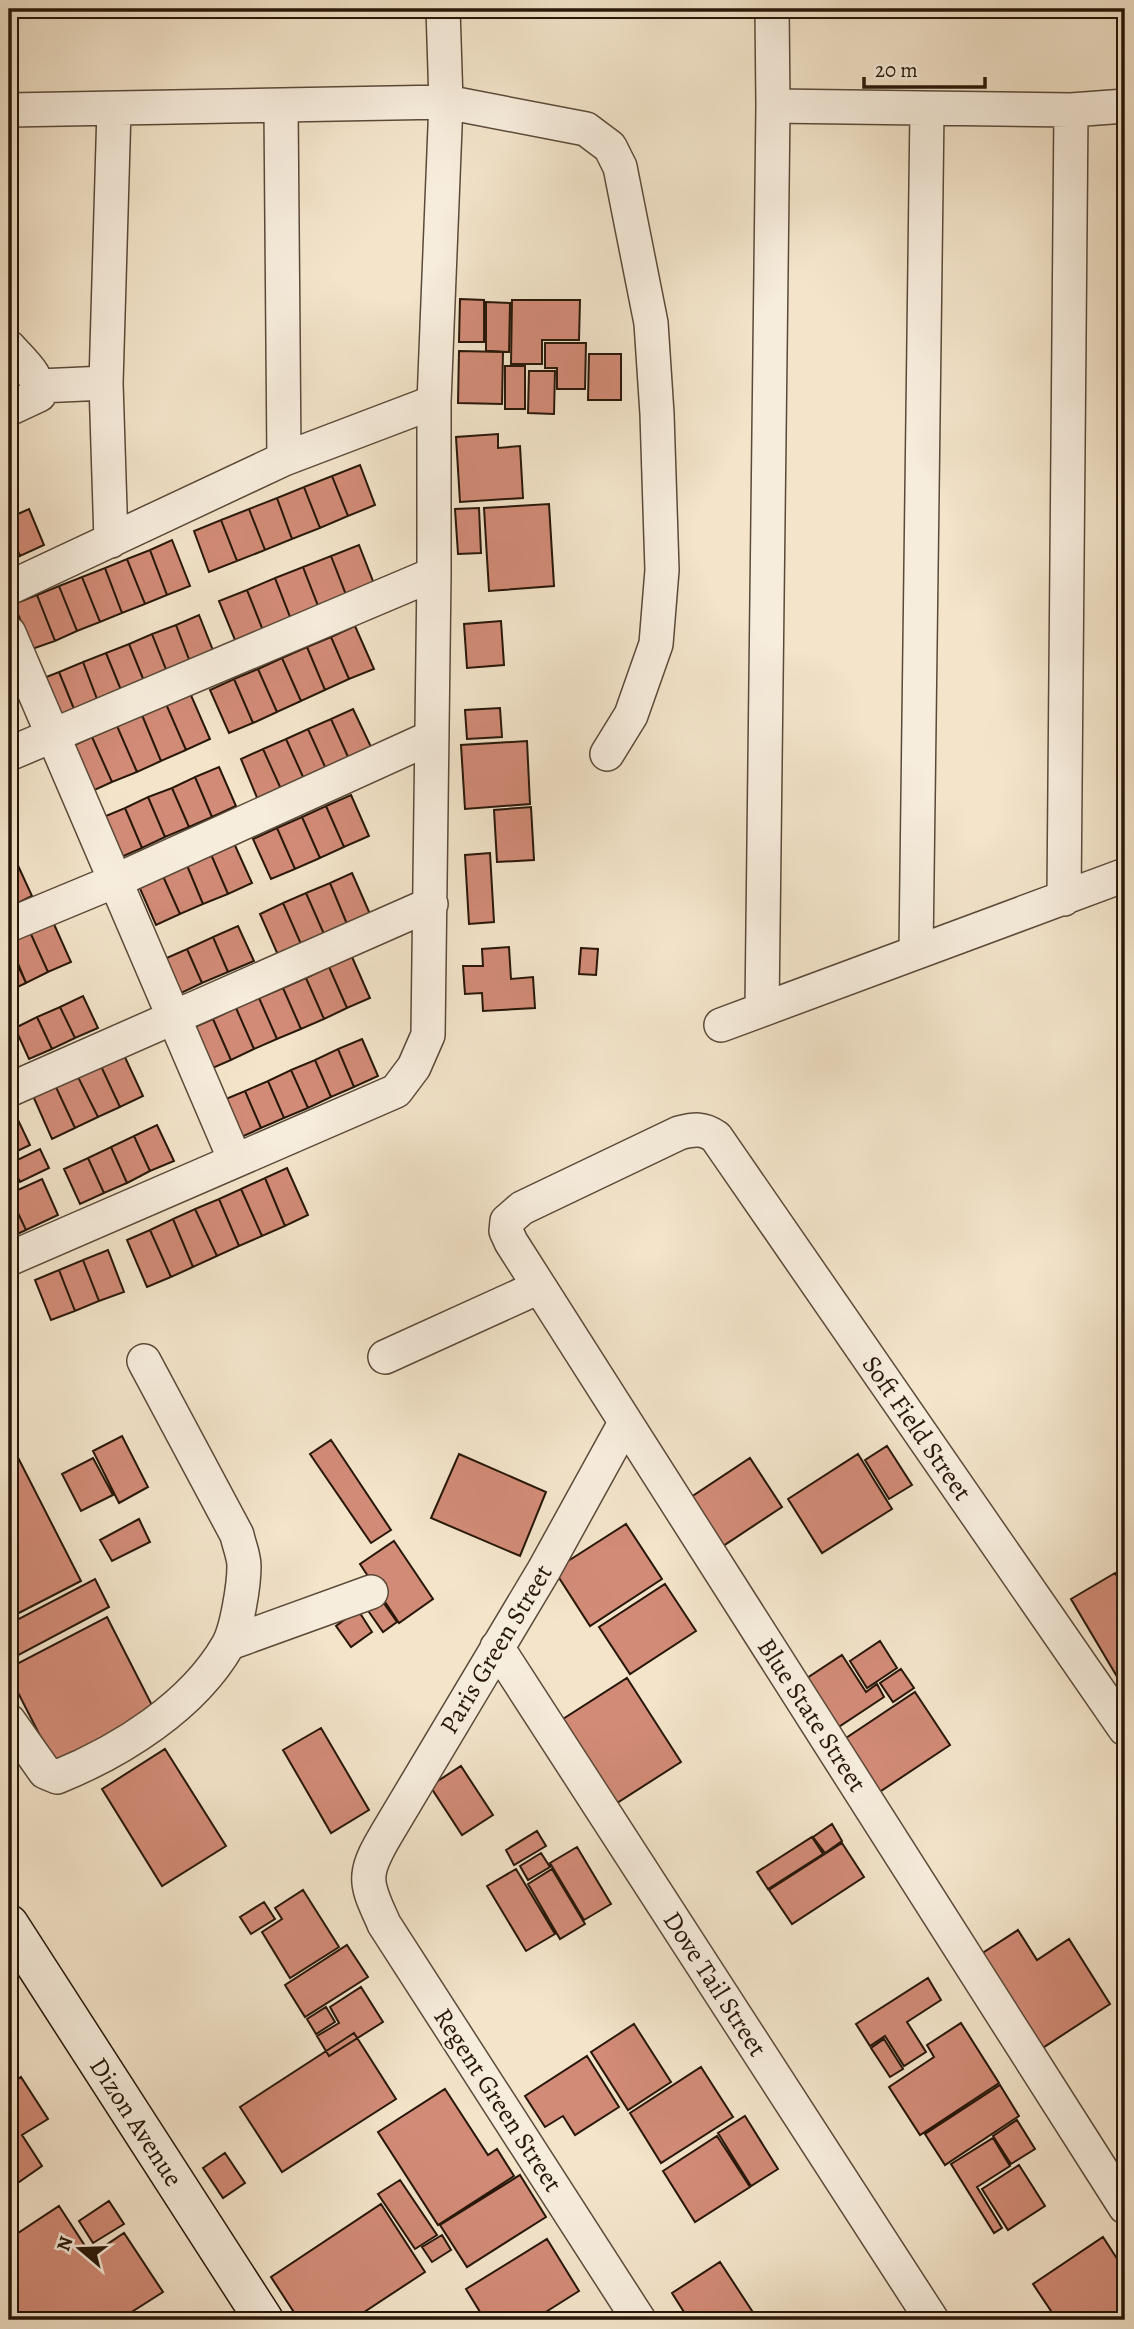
<svg xmlns="http://www.w3.org/2000/svg" width="1134" height="2329" viewBox="0 0 1134 2329" font-family="Alegreya,serif">
<style>
.building{fill:#d28b77;stroke:#281709;stroke-width:2}
.lines{fill:none;stroke-linecap:round;stroke-linejoin:round}
.street-casing{stroke:#5b4a39;stroke-width:36}
.secondary-casing{stroke:#281709;stroke-width:41}
.street{stroke:#f7eddd;stroke-width:33}
.secondary{stroke:#f7eddd;stroke-width:38}
.labels{text-anchor:middle;dominant-baseline:central;stroke-width:5;stroke-linejoin:round;paint-order:stroke}
.street-label{font-size:26px;fill:#281709;stroke:#f7eddd}
</style>
<rect width="100%" height="100%" fill="#f3e4ca"/>
<filter id="stains"><feTurbulence type="fractalNoise" baseFrequency=".00286" numOctaves="4"/><feColorMatrix values="0 0 0 0 .2 0 0 0 0 .09 0 0 0 0 .02 0 0 0 .5 -.17"/></filter>
<radialGradient id="worn" r=".72"><stop offset=".6" stop-color="#630" stop-opacity="0"/><stop offset="1" stop-color="#630" stop-opacity=".3"/></radialGradient>
<path class="building" d="M460 299 484 300V342H459Z
M512 300H580L579 340H542V364H511Z
M486 302 510 303 509 352 486 351Z
M545 343H586L585 389H557V368H545Z
M459 351 503 352 502 404 458 403Z
M589 354H621V400H588Z
M505 366H525V409H505Z
M529 371H555L554 414 528 413Z
M498 434V448L520 446 523 498 460 502 456 437Z
M360 465 375 505 348 516 332 476Z
M332 476 348 516 320 528 304 487Z
M304 487 320 528 292 539 277 498Z
M277 498 292 539 265 550 249 509Z
M549 504 554 586 489 591 484 508Z
M479 508 481 553 458 554 455 509Z
M29 509 44 545 20 556 9 530V518Z
M249 509 265 550 237 561 221 520Z
M221 520 237 561 209 572 194 531Z
M9 530 20 556 9 561Z
M172 540 190 586 167 595 150 550Z
M359 545 376 589 348 600 331 556Z
M150 550 167 595 145 604 127 559Z
M331 556 348 600 320 611 303 567Z
M127 559 145 604 122 613 105 568Z
M303 567 320 611 292 622 275 578Z
M105 568 122 613 100 622 82 577Z
M82 577 100 622 77 631 59 586Z
M275 578 292 622 264 633 247 590Z
M59 586 77 631 55 641 37 595Z
M247 590 264 633 237 645 219 601Z
M37 595 55 641 32 649 14 604Z
M199 615 214 653 190 662 176 625Z
M501 621 504 665 467 668 464 624Z
M176 625 190 662 167 672 152 634Z
M355 626 374 669 349 679 331 637Z
M152 634 167 672 144 681 129 644Z
M331 637 349 679 325 690 307 647Z
M129 644 144 681 121 690 106 653Z
M307 647 325 690 301 701 282 658Z
M106 653 121 690 97 699 83 662Z
M282 658 301 701 277 712 258 669Z
M83 662 97 699 74 709 59 672Z
M258 669 277 712 253 723 234 679Z
M59 672 74 709 51 719 36 681Z
M234 679 253 723 229 733 210 690Z
M190 693 210 739 186 750 166 704Z
M166 704 186 750 161 761 142 715Z
M500 708 502 737 467 739 465 710Z
M353 709 372 749 349 759 331 719Z
M142 715 161 761 137 772 117 726Z
M331 719 349 759 326 769 308 729Z
M117 726 137 772 112 782 92 737Z
M308 729 326 769 304 779 286 739Z
M92 737 112 782 88 793 68 748Z
M286 739 304 779 281 789 263 749Z
M527 741 530 804 465 809 461 745Z
M263 749 281 789 258 800 241 759Z
M219 767 236 806 212 817 195 777Z
M195 777 212 817 189 827 172 788Z
M172 788 189 827 165 837 148 797Z
M351 795 369 836 344 847 326 806Z
M148 797 165 837 142 848 125 808Z
M326 806 344 847 320 858 302 817Z
M531 807 534 860 497 862 494 810Z
M125 808 142 848 119 858 101 818Z
M302 817 320 858 295 869 277 828Z
M277 828 295 869 271 879 253 839Z
M233 841 252 883 228 894 210 852Z
M210 852 228 894 203 904 186 863Z
M490 853 494 922 469 924 465 855Z
M15 859 32 896 10 907 9 862Z
M186 863 203 904 180 914 162 874Z
M352 873 370 914 347 924 330 883Z
M162 874 180 914 156 925 138 884Z
M330 883 347 924 324 934 306 893Z
M306 893 324 934 301 944 283 903Z
M283 903 301 944 278 955 260 914Z
M53 922 71 962 48 972 30 932Z
M238 926 254 961 228 972 213 937Z
M30 932 48 972 26 983 9 942Z
M213 937 228 972 202 983 187 949Z
M9 946 26 983 9 991Z
M509 947 511 979 533 977 535 1008 483 1011 482 993 465 994 463 966H483L482 949Z
M581 948 598 949 596 975 579 974Z
M187 949 202 983 177 995 162 960Z
M352 957 370 998 347 1008 329 967Z
M329 967 347 1008 324 1019 306 978Z
M306 978 324 1019 301 1029 283 988Z
M283 988 301 1029 277 1039 259 998Z
M83 996 98 1028 75 1038 60 1007Z
M259 998 277 1039 254 1049 236 1008Z
M60 1007 75 1038 52 1049 37 1017Z
M236 1008 254 1049 231 1060 213 1019Z
M37 1017 52 1049 29 1059 15 1028Z
M213 1019 231 1060 208 1070 190 1029Z
M362 1039 378 1076 354 1087 338 1049Z
M338 1049 354 1087 331 1097 315 1060Z
M123 1053 143 1096 120 1107 100 1064Z
M315 1060 331 1097 308 1108 291 1070Z
M100 1064 120 1107 98 1117 77 1075Z
M291 1070 308 1108 284 1118 268 1081Z
M77 1075 98 1117 75 1128 55 1085Z
M268 1081 284 1118 261 1128 245 1091Z
M55 1085 75 1128 52 1139 33 1096Z
M245 1091 261 1128 237 1139 221 1101Z
M9 1101 30 1145 9 1155Z
M157 1125 174 1161 150 1171 134 1136Z
M134 1136 150 1171 127 1183 111 1147Z
M111 1147 127 1183 104 1193 88 1158Z
M40 1149 49 1168 20 1182 11 1163Z
M88 1158 104 1193 80 1204 64 1169Z
M287 1168 308 1215 285 1226 265 1178Z
M265 1178 285 1226 262 1236 241 1189Z
M42 1179 58 1215 26 1230 9 1194Z
M241 1189 262 1236 239 1246 219 1199Z
M9 1194 26 1230 9 1238Z
M219 1199 239 1246 217 1256 195 1209Z
M195 1209 217 1256 193 1267 173 1219Z
M173 1219 193 1267 171 1277 150 1230Z
M150 1230 171 1277 147 1287 127 1240Z
M108 1250 124 1292 99 1301 83 1260Z
M83 1260 99 1301 75 1311 59 1270Z
M59 1270 75 1311 51 1320 35 1280Z
M122 1436 148 1487 119 1503 93 1451Z
M9 1440 81 1581 9 1618Z
M331 1440 391 1530 371 1543 310 1454Z
M887 1446 912 1485 889 1499 865 1460Z
M459 1454 546 1492 520 1556 431 1518Z
M858 1454 892 1509 822 1553 788 1499Z
M93 1458 113 1495 81 1511 62 1474Z
M750 1458 782 1507 717 1550 685 1501Z
M139 1519 150 1542 112 1561 100 1540Z
M626 1524 662 1579 590 1626 554 1570Z
M394 1541 433 1599 399 1623 360 1564Z
M1115 1573 1125 1590V1690L1071 1599Z
M95 1579 109 1607 11 1659 9 1655V1624Z
M665 1584 696 1631 630 1674 599 1627Z
M376 1592 397 1622 383 1632 362 1602Z
M358 1610 372 1632 351 1647 336 1626Z
M107 1617 158 1717 57 1769 9 1675V1668Z
M880 1641 897 1668 867 1688 850 1661Z
M842 1655 866 1692 877 1684 884 1697 834 1730 801 1682Z
M901 1669 914 1688 893 1702 880 1683Z
M627 1678 681 1762 606 1810 552 1726Z
M915 1692 950 1745 872 1797 837 1744Z
M321 1728 369 1810 331 1833 283 1750Z
M165 1749 226 1846 162 1886 102 1789Z
M461 1766 493 1815 462 1835 430 1786Z
M832 1824 842 1841 825 1853 813 1837Z
M537 1831 546 1846 514 1865 506 1850Z
M812 1837 823 1854 768 1889 757 1872Z
M842 1843 864 1877 792 1924 769 1890Z
M577 1847 611 1904 584 1920 550 1863Z
M541 1853 550 1867 528 1880 520 1866Z
M516 1869 555 1934 526 1951 487 1886Z
M552 1869 585 1924 560 1939 528 1884Z
M303 1890 339 1947 290 1978 262 1932 282 1919 275 1908Z
M264 1902 275 1919 251 1934 240 1917Z
M1018 1930 1037 1960 1069 1939 1110 2004 1041 2049 981 1954Z
M347 1945 368 1977 305 2017 285 1985Z
M928 1978 941 2000 907 2022 926 2052 904 2066 885 2036 870 2046 856 2024Z
M361 1987 383 2022 329 2056 317 2036 339 2023 330 2007Z
M326 2007 335 2022 316 2034 307 2019Z
M961 2023 999 2083 920 2135 889 2087 934 2057 927 2045Z
M634 2024 671 2082 628 2110 591 2052Z
M354 2033 396 2099 282 2172 240 2107Z
M884 2039 903 2069 890 2077 871 2048Z
M587 2056 619 2107 575 2135 563 2116 545 2127 525 2096Z
M701 2067 733 2117 661 2163 630 2113Z
M21 2077 48 2119 22 2135 42 2166 9 2189V2085Z
M1000 2085 1019 2116 945 2165 925 2134Z
M445 2089 488 2155 497 2149 514 2176 438 2225 378 2132Z
M745 2116 778 2169 751 2186 718 2133Z
M1017 2120 1035 2149 1011 2164 993 2136Z
M717 2136 750 2187 695 2222 663 2171Z
M993 2138 1010 2166 977 2187 1002 2228 994 2233 951 2164Z
M225 2153 245 2183 223 2198 203 2168Z
M1019 2165 1045 2206 1008 2230 982 2189Z
M520 2175 546 2217 467 2267 440 2225Z
M400 2180 437 2235 415 2249 378 2194Z
M109 2201 124 2224 93 2243 79 2221Z
M381 2204 425 2272 352 2320H299L271 2277Z
M59 2206 91 2255 124 2233 163 2292 119 2320H9V2239Z
M442 2235 451 2250 432 2262 422 2247Z
M1103 2237 1125 2271V2311L1117 2316 1120 2320H1057L1033 2284Z
M547 2239 579 2291 533 2320H485L466 2289Z
M720 2262 758 2320H689L672 2293Z"/>
<g class="lines">
<g class="street-casing">
<path id="street" d="M281 106 284 459
M773 106 1071 110 1125 106
M9 110 446 102 586 129 610 147 620 167 651 323 657 414 662 570 656 644 631 715 607 754
M9 347C21 361 40 376 39 395L9 409
M39 386 106 383
M111 541 106 383 114 109
M9 588 284 459 434 402
M9 633 235 1160
M9 754 434 574
M1064 899 1071 110
M9 925 115 881 432 737
M916 952 927 109
M762 1009 773 106 772 9
M721 1025 1125 875
M9 1090 431 904
M9 1259 396 1091 414 1067 428 1035 434 574V402L446 102 443 9
M385 1357 539 1287
M625 1423 544 1570 387 1833C380 1845 370 1861 369 1875 367 1891 378 1909 384 1924L639 2320
M230 1643 371 1592
M497 1647 932 2320
M9 1721 45 1772 57 1777C121 1751 193 1706 228 1645 237 1629 244 1585 244 1566 244 1556 239 1545 237 1535L144 1361
M1125 1729 716 1137C703 1128 695 1129 679 1133L522 1208 507 1221 506 1231 511 1242 1125 2207"/>
</g>
<g class="secondary-casing">
<path id="secondary" d="M9 1924 264 2320"/>
</g>
<use href="#street" class="street"/>
<use href="#secondary" class="secondary"/>
</g>
<g class="labels">
<g class="street-label">
<text transform="translate(917 1428) rotate(55)">Soft Field Street</text>
<text transform="translate(496 1649) rotate(-59)">Paris Green Street</text>
<text transform="translate(812 1715) rotate(57)">Blue State Street</text>
<text transform="translate(715 1984) rotate(57)">Dove Tail Street</text>
<text transform="translate(498 2100) rotate(57)">Regent Green Street</text>
<text transform="translate(136 2122) rotate(57)">Dizon Avenue</text>
</g>
</g>
<rect width="1134" height="2329" fill="none" stroke="#f3e4ca" stroke-width="35"/>
<rect x="10" y="10" width="1113" height="2308" fill="none" stroke="#281709" stroke-width="3.5"/>
<rect x="18" y="18" width="1099" height="2294" fill="none" stroke="#281709" stroke-width="2"/>
<g transform="translate(80 2249) rotate(289)" stroke="#f7eddd" stroke-width="5" paint-order="stroke">
<path d="M0-5L12 26L0 18L-12 26Z" fill="#281709"/>
<text y="-10" font-size="19" font-weight="bold" text-anchor="middle" fill="#281709">N</text>
</g>
<path d="M864 77v10h121v-10" fill="none" stroke="#281709" stroke-width="3.5"/>
<text x="875" y="77" font-size="21" fill="#281709" stroke="#f7eddd" stroke-width="5" paint-order="stroke">20 m</text>
<rect width="100%" height="100%" filter="url(#stains)"/>
<rect width="100%" height="100%" fill="url(#worn)"/>
</svg>
